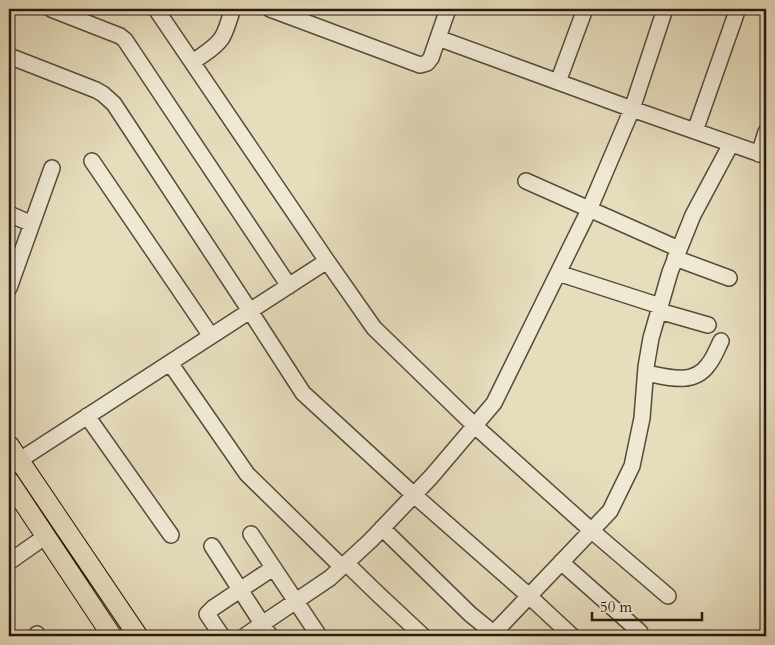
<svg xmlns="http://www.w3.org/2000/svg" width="775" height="645" viewBox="0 0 775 645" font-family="Cardo,serif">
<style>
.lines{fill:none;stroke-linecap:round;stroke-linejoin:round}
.minor-casing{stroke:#584a3b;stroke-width:18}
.major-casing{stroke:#281910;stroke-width:21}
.minor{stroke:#efe9d4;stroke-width:15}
.major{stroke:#e6ddbd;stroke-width:19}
</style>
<rect width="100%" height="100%" fill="#e6ddbd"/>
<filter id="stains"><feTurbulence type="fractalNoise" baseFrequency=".004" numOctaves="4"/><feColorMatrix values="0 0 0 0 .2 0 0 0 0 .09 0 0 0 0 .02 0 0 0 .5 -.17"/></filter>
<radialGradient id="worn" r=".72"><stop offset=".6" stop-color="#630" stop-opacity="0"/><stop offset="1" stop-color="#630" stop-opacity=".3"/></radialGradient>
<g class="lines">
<g class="minor-casing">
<path id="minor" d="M51 9 120 36 125 40 289 286
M156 9 327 261 374 328 475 426 592 531 668 596
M270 9 420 65 427 63 431 58 448 9
M438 38 632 109 766 156
M9 56 96 90 103 94 114 104 250 311 303 393 414 495 529 596 572 636
M193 62C202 55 215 48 221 39 227 31 229 18 233 9
M558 82 585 9
M695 131 736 14
M759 154 766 132
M92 161 211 336
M526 181 679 249
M9 214 32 224
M675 258 729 278
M558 273 660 306
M9 288 52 168
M659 311 708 325
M170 363 247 474 342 567
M646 373C667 377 693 386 708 365 714 358 717 349 721 341
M87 416 171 535
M9 467 327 261
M382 528 470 614 497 636
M251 534 319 636
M212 546 270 636
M9 562 46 536
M561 562 640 632
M346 563 379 595 423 636
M36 636 37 634
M222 636 207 614 213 608 273 568
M245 636 262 624 330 578 371 540 431 477 494 403 589 210 632 109 665 9
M491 636 610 511 632 466 642 418 646 367 651 338 670 272 693 215 731 144"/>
</g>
<g class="major-casing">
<path id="major" d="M9 445 138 636
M9 481 112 636"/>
</g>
<use href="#minor" class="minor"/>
<use href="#major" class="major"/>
</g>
<rect width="775" height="645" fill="none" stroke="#e6ddbd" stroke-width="30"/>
<rect x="10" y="10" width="755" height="625" fill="none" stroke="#281910" stroke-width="2.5"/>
<rect x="15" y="15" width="745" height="615" fill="none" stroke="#281910"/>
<path d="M592 612v8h110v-8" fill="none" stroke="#281910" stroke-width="2.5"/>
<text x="600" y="612" font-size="15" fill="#281910" stroke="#efe9d4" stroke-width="4" paint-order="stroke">50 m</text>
<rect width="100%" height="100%" filter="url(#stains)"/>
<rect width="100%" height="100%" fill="url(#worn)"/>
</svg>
